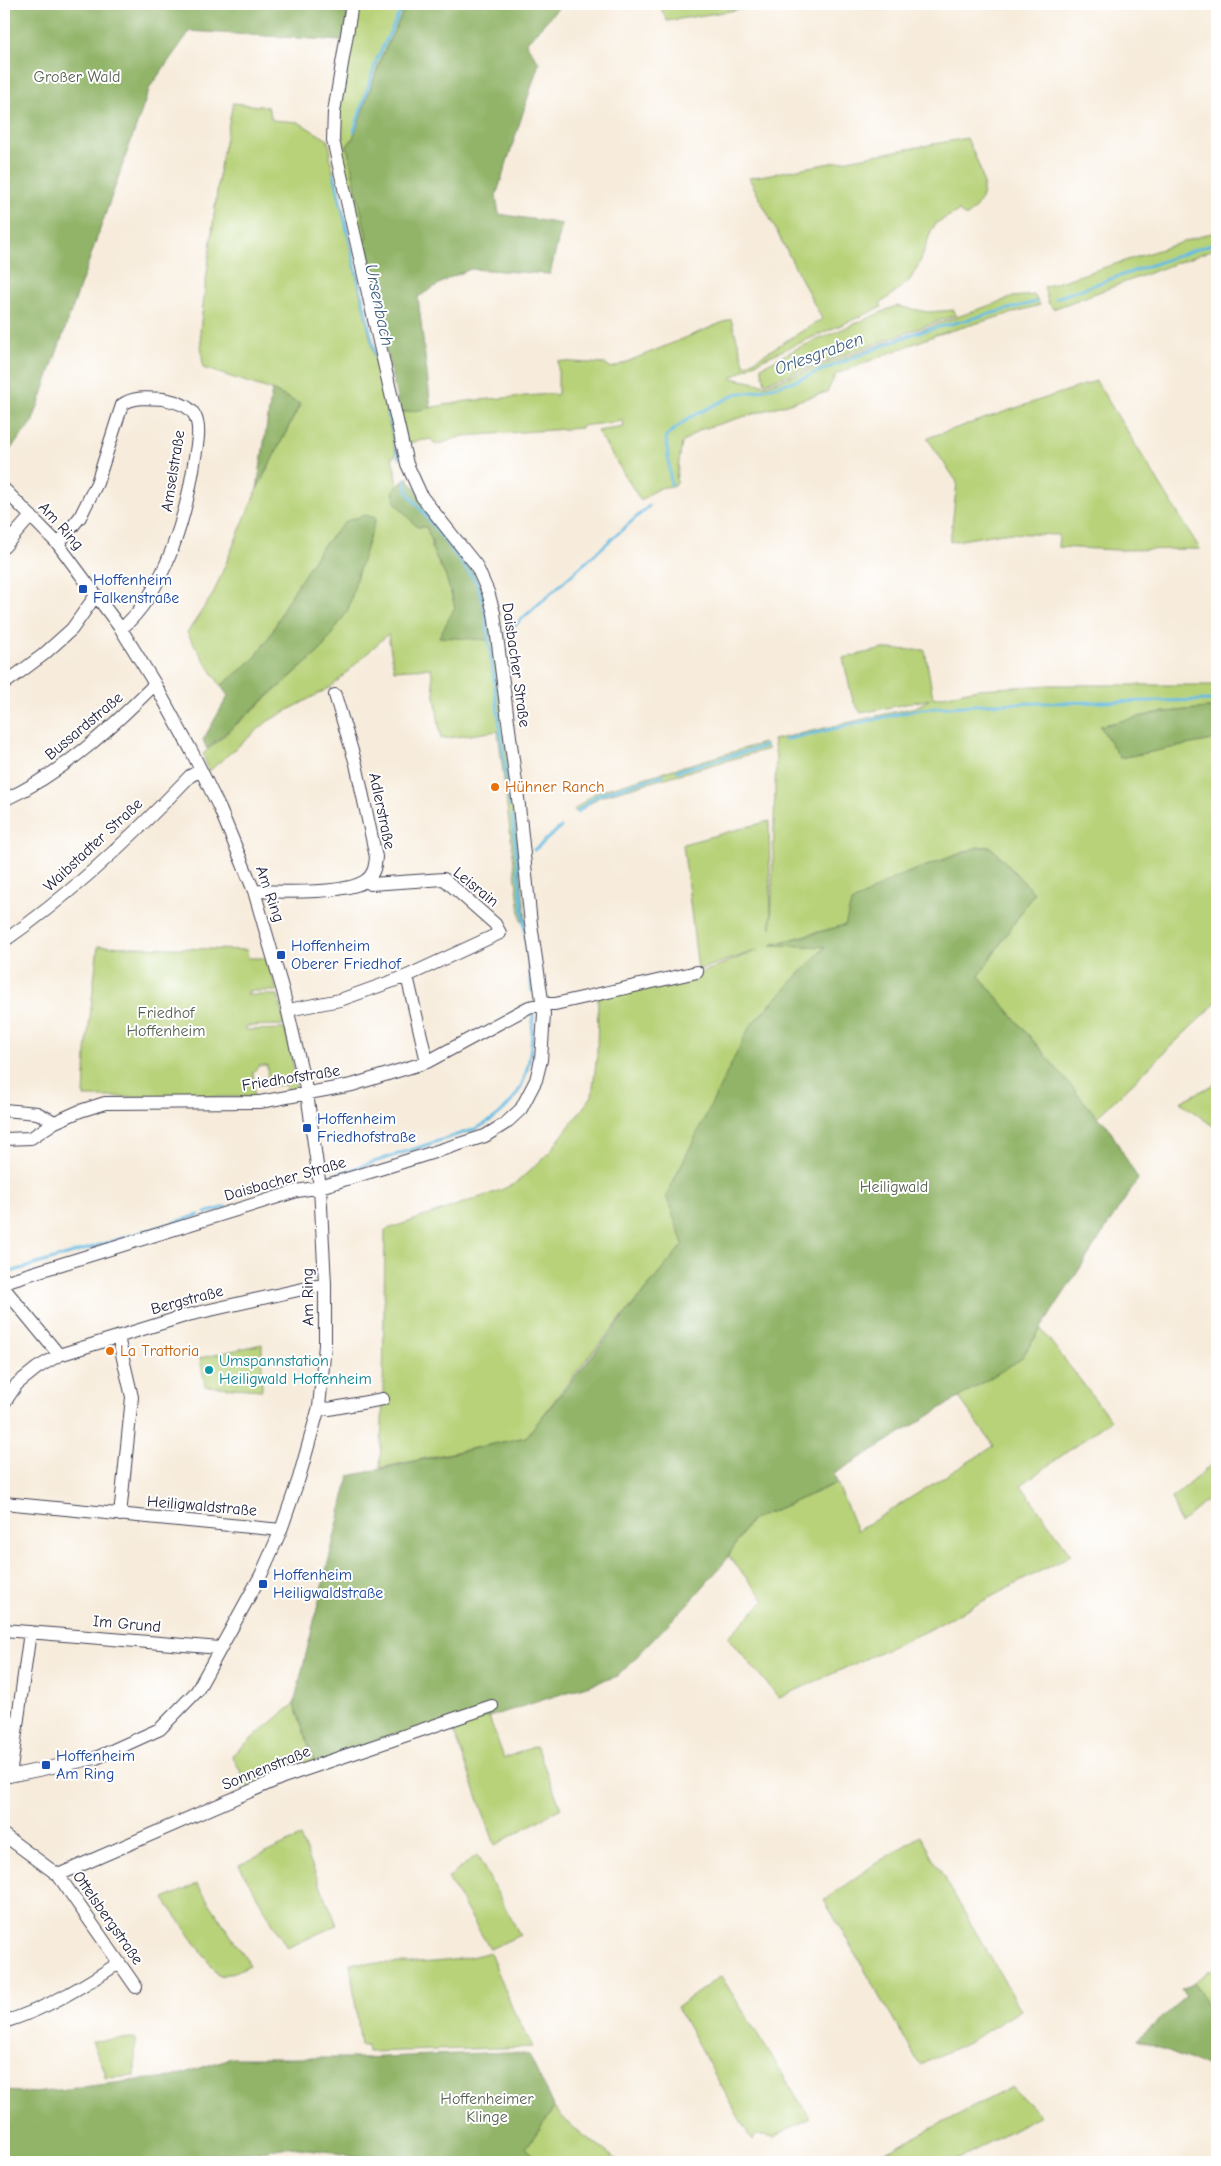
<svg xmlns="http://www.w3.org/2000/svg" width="1221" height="2166" viewBox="0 0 1221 2166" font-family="'Comic Neue',sans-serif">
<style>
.green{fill:#b7d278;stroke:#6c7a5a}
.forest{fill:#91b468;stroke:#5a6b52}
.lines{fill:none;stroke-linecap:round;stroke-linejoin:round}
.stream{stroke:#66bbe2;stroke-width:3}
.minor-casing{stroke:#424053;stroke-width:14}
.minor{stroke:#fff;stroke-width:12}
.transit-dot{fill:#1a4fb4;stroke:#fff;stroke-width:2}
.food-dot{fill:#e8710a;stroke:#fff;stroke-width:2}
.culture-dot{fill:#0f9aa8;stroke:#fff;stroke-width:2}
.labels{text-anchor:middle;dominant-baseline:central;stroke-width:4;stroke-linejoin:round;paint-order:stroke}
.park-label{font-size:16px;fill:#566050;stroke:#fff}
.street-label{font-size:16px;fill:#22223b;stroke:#fff}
.transit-label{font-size:16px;fill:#164399;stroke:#fff;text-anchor:start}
.food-label{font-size:16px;fill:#c56008;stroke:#fff;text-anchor:start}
.culture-label{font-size:16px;fill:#0d838f;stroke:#fff;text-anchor:start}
.water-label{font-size:18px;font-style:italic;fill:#3d5f7e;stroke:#fff}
</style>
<rect width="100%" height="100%" fill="#fff"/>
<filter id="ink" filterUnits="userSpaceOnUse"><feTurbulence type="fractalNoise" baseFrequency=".02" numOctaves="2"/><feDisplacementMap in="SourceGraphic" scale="10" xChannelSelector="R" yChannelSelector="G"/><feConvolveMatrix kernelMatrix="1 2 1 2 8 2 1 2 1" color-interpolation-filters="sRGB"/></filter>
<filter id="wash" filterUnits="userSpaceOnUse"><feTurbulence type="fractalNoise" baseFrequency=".0096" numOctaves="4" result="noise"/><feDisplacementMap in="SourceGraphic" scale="20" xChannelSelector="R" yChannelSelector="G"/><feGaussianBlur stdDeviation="1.12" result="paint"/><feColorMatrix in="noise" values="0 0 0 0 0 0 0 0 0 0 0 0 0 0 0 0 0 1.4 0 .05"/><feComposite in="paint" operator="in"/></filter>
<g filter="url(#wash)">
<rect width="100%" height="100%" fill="#f7ecdb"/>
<path class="green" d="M355 4H407L382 56 353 138 347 146 367 238 362 241 340 154 336 121Z
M659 4H767V5L667 21Z
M233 103 268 107 272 120 298 122 328 140 331 153 330 157 396 455 392 457 398 484 393 491 426 527 432 541V549L446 577 455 607 492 633 516 824 526 920 521 921 498 731 441 739 431 668 394 670 388 634 331 687 268 721 209 771 203 754 321 650 348 610 357 576 285 605 273 631 255 658 221 686 187 633 213 594 257 489 300 405 272 390 203 368 200 330 220 167Z
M967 138C979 167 997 193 966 217L959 211 936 223 931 231 921 260 910 280 880 304 882 307 761 360 731 378 766 385 1013 297 1034 295 1040 305 936 335 836 374 827 392 699 430 682 443 676 480 678 482 672 487C660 485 650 493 641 501L597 431 624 427 623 421 581 426V428L463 436 436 445 431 439 407 443 400 413 467 401 550 394 555 395 558 394V361L605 364 612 368 731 319 745 366 822 319 749 178Z
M1217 231V248L1053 309 1048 302 1044 287Z
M896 306 928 312 954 310 956 315 765 383 761 367 796 349Z
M1096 381 1200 549 1117 550 1058 547 1059 535 1003 533 950 542 957 482 927 438Z
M883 649 925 650 933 698 978 689 1051 685H1217V707L1156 713 1100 726 1120 758 1217 739V1002L1097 1117 979 976 1034 893 991 847H978L894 878 845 925 773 944 826 946 750 1026 684 1244 587 1359 526 1437 380 1468 383 1399 385 1230 501 1190 516 1183 548 1154 592 1096 597 1054 598 997 698 974 758 950 698 970 683 844 769 821 771 928 776 756 773 740 916 707 930 699 861 713 853 701 843 658Z
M763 743 768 749 612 793 599 797 577 813 574 810 596 792Z
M98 946 247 950 248 958H267L277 991H248V995H278L285 1025 246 1026V1030L286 1029 296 1080 295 1088 286 1092V1085L268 1086 267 1065 259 1066 253 1072 254 1097H84L86 1052Z
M1217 1083V1129L1180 1102Z
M1041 1329 1111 1420 1021 1485 1071 1555 924 1632 779 1698 728 1637 765 1600 728 1556 750 1521 837 1483 857 1531 994 1446 958 1396 1021 1359Z
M262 1344V1390L205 1386 200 1358Z
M1217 1460V1492L1180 1524 1172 1498Z
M294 1704 317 1769 249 1789 232 1755Z
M489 1717 504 1758 536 1746 561 1808 495 1845 451 1724Z
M920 1836 1021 2010 972 2040 920 2065 824 1900 875 1864Z
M300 1837 337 1925 287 1948 239 1865Z
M477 1855 520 1935 490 1949 448 1878Z
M197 1884 250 1965 235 1972 219 1976 164 1899Z
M490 1952 513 2010 533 2047 368 2052 367 2046H361L350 1963C397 1963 444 1966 490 1952Z
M1217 1967V2031L1200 1991 1193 1982Z
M721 1976 810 2118 774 2137 757 2134 752 2141 677 2007Z
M135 2038V2076L105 2078V2071L92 2041Z
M1012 2087 1040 2115 953 2162H866Z
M554 2108 572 2127 620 2162H542L526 2148Z"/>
<path class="forest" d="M4 4H350L343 41 190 31 150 87 32 423 4 457Z
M407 4H562L526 43 539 63 496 196 499 214 562 224 550 274 471 269 449 278 418 297 431 408 400 413 362 241 367 238 347 146 353 138 382 56Z
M272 390 300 404 257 489Z
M407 477 460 550 476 577 486 596 492 633 488 640 439 637 455 607 446 577 432 549V541L426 527H417L395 502 393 491Z
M365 515 376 518 357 576 348 610 321 650 207 749 203 740 228 696 221 686 255 658 273 631 285 605 321 548 346 521Z
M1217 707V739L1120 758 1100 726 1156 713Z
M978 847H991L1034 893 979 976 1097 1117 1107 1125 1138 1179 1021 1359 834 1474 837 1483 750 1521 723 1564 694 1597 618 1676 489 1717 451 1724 317 1769 294 1704 349 1476 526 1437 683 1244 666 1196 750 1026 825 947 771 945 845 925 851 903 894 878Z
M1193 1982 1200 1991 1217 2031V2074L1214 2069 1138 2039 1186 1997 1181 1989Z
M510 2052 529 2055 554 2108 526 2148 542 2162H374L333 2152 290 2147 237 2154 199 2162H4V2091L35 2093 138 2080 172 2077 231 2058H359Z"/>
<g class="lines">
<path class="stream" d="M354 131 377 59 404 4
M334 173 399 458
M1056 298 1212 244
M405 480 408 493 477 583 485 610 510 806
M671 485 666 436 689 418 738 393H749L795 381 912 334 1036 302
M506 633 649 506
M784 740 921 709 989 704 1217 700
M677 771 765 746
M577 812 597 795 663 775
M512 816 532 991
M534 850 561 827
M328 1177 475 1129C528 1104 531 1066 533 1013
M205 1213 226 1207
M4 1274 199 1215"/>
</g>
</g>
<g filter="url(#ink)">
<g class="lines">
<g class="minor-casing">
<path id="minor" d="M4 489 58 544 121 629 155 684 192 752 220 809 254 891 283 991 307 1093 320 1187 325 1284V1345L319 1407 299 1478 281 1530 261 1575 197 1691 160 1729 96 1758 4 1777
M58 544 80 517 97 483 122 405C133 396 150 398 163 399 174 401 190 405 195 416 201 428 197 445 195 457 187 513 166 591 121 629
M4 547 31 516
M4 684 43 655 72 629 96 595
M4 800C63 773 109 730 155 684
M254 891C279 892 346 894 365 881 374 875 375 867 376 857L356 764 335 695
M4 941C72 894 133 836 190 776L201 770
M407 976 427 1062
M288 1010 340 1000 407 976 500 933 495 924 444 879 371 884 366 880
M4 1110 37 1113 55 1122
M4 1139 31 1138 55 1122 80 1111 105 1103 260 1102 352 1085 427 1062 529 1007 542 1004H555L697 972
M4 1282 297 1191 320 1187 393 1165 485 1136 506 1123 521 1109 536 1080 541 1060 544 1014 531 924 519 806 494 613 488 592 476 565 422 497 407 464 333 140 334 112 352 4
M4 1288 59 1355
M118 1337 132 1397 120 1515
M4 1403 17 1384 37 1368 59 1355 188 1315 325 1284
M319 1407 329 1409 383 1399
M4 1503 281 1530
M4 1630 220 1648
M10 1776 30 1632
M4 1835 58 1875 136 1987
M58 1875 283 1777 492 1706
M4 2022C46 2009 82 1987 119 1963"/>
</g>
<use href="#minor" class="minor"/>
</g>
</g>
<g class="transit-dot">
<rect x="78" y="584" width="10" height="10" rx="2.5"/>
<rect x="276" y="950" width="10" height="10" rx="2.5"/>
<rect x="302" y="1123" width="10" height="10" rx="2.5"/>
<rect x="258" y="1579" width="10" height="10" rx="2.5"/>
<rect x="41" y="1760" width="10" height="10" rx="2.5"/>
</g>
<g class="food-dot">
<circle cx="495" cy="787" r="5"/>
<circle cx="110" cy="1351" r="5"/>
</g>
<circle class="culture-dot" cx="209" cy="1370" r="5"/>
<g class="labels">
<g class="park-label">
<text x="77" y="77">Großer Wald</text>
<text x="166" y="1013">Friedhof<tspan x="166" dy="18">Hoffenheim</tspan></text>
<text x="894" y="1187">Heiligwald</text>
<text x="487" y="2099">Hoffenheimer<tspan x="487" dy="18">Klinge</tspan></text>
</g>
<g class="street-label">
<text transform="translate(173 471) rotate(-81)">Amselstraße</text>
<text transform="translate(61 526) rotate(48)">Am Ring</text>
<text transform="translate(516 665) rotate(82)">Daisbacher Straße</text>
<text transform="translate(84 726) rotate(-40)">Bussardstraße</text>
<text transform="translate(382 811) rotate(78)">Adlerstraße</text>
<text transform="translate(93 845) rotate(-43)">Waibstadter Straße</text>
<text transform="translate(476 887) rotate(39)">Leisrain</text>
<text transform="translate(270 894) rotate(71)">Am Ring</text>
<text transform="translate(291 1078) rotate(-9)">Friedhofstraße</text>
<text transform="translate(285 1179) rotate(-16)">Daisbacher Straße</text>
<text transform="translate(308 1297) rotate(-91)">Am Ring</text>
<text transform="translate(187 1300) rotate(-15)">Bergstraße</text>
<text transform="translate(202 1506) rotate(5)">Heiligwaldstraße</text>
<text transform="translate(127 1624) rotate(5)">Im Grund</text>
<text transform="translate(266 1768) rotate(-22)">Sonnenstraße</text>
<text transform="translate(108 1918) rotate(55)">Ottelsbergstraße</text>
</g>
<g class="transit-label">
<text x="93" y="580">Hoffenheim<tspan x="93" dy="18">Falkenstraße</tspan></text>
<text x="291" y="946">Hoffenheim<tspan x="291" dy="18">Oberer Friedhof</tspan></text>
<text x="317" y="1119">Hoffenheim<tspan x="317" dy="18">Friedhofstraße</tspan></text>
<text x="273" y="1575">Hoffenheim<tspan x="273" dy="18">Heiligwaldstraße</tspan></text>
<text x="56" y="1756">Hoffenheim<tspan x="56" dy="18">Am Ring</tspan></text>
</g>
<g class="food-label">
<text x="505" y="787">Hühner Ranch</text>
<text x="120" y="1351">La Trattoria</text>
</g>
<g class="culture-label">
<text x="219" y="1361">Umspannstation<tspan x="219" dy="18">Heiligwald Hoffenheim</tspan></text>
</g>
<g class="water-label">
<text transform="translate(379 305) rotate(78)">Ursenbach</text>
<text transform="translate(819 354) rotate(-20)">Orlesgraben</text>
</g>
</g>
<rect width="1221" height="2166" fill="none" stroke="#fff" stroke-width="20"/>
</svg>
